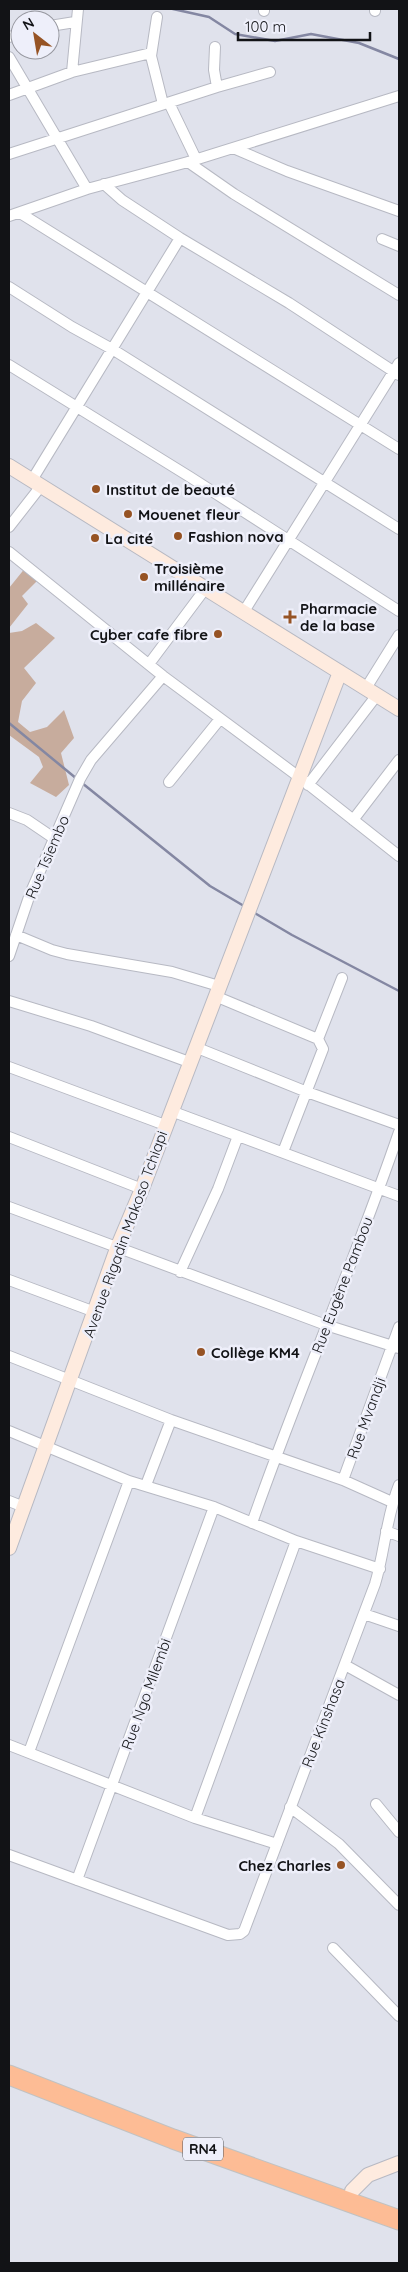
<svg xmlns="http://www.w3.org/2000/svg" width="408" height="2272" viewBox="0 0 408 2272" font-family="Quicksand,sans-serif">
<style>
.green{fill:#c7ac9d}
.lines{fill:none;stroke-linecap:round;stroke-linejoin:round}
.stream{stroke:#8487a2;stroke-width:2.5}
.street-casing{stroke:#b7b9c3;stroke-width:12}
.secondary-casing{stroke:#b7b9c3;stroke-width:16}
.highway-casing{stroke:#c1c2c2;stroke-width:21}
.street{stroke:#fff;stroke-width:10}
.secondary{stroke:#feebdf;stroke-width:14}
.highway{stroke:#fdbc95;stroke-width:19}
.poi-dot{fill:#965324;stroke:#eeeffa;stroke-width:2}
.labels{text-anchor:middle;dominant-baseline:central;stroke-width:5;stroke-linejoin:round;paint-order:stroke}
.shield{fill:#eeeffa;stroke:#54555a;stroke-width:1}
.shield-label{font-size:14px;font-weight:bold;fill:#121316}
.poi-label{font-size:15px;font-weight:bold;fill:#121316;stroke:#eeeffa;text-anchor:start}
.street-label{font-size:15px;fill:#121316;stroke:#eeeffa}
</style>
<rect width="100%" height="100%" fill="#e0e2ec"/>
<path class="green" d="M26 567 39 579 22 596 28 604 9 628V588Z
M36 623 55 638 24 668 36 683 22 701 18 722 30 732 47 727 64 710 74 738 61 753 69 785 56 797 30 783 43 767 39 757 9 735V633L22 631Z"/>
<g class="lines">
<path class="stream" d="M173 9 209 17 235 34 275 41 311 34 359 43 399 59
M9 723 77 779
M82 783 210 886 244 906
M253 912 292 935 399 991"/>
<g class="street-casing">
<path id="street" d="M264 11V9
M375 11V9
M157 17 151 56 163 104
M50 26 75 22
M9 37 20 34
M215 47 214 70 217 87
M9 57 87 189
M72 72 78 9
M9 95 72 72 151 53
M169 103 196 159
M233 148 287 171 399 211
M9 154 217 87 270 72
M188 162 234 194 399 295
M104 184 122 200 180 238 289 303 399 375
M20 213 399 449
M9 216 87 189 188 162 399 96
M382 239 399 246
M9 287 72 327 112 349 399 529
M9 365 190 477 399 611
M32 480 180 238
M9 527 41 486
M9 552 163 676 299 777 399 856
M243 613 399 363
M149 664 205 589
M366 688 399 635
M169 782 220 719
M308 785 377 695
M9 813 27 820 55 839
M353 820 399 760
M16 935 52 950 67 954 172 972 219 986
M9 956 30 894 80 779 91 760 163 676
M215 996 318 1039 323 1049 283 1152
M9 1001 91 1026 189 1062
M318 1039 342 978
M195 1047 307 1092 399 1125
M9 1067 165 1125
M171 1111 399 1196
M9 1137 142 1189
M9 1207 326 1325 399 1348
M180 1272 218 1189 238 1136
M9 1280 95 1312
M9 1356 171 1420 343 1480 392 1502
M9 1431 129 1481 214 1507 296 1541 380 1569
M343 1480 399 1327
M146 1485 171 1420
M9 1501 24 1507
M252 1523C298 1391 354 1264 399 1132
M386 1531 399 1536
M364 1614 399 1626
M345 1665 399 1695
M9 1745 195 1818 277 1844
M29 1752 129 1481
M376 1804 399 1832
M290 1807 339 1844 399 1905
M195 1818 296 1541
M9 1855 228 1935 240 1934 244 1931 375 1584C385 1551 386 1517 399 1485
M77 1880 214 1507
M333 1948 399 2016"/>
</g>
<g class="secondary-casing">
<path id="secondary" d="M9 466 399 709
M9 1548 118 1246 142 1189 340 672
M352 2191 368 2175 399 2163"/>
</g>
<g class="highway-casing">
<path id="highway" d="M9 2075 173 2139 399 2220"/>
</g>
<use href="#street" class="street"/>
<use href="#secondary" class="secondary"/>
<use href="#highway" class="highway"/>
</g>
<g class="poi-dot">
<circle cx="96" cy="489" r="5"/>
<circle cx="128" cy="514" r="5"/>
<circle cx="178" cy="536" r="5"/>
<circle cx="95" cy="538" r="5"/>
<circle cx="144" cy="577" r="5"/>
<path d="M287.5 609.5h5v5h5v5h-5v5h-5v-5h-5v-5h5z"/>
<circle cx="218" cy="634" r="5"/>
<circle cx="201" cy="1352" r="5"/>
<circle cx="341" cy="1865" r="5"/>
</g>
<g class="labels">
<rect class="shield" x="183" y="2137.5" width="40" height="23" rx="4"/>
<g class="shield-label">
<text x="203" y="2149">RN4</text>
</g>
<g class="poi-label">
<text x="106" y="489">Institut de beauté</text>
<text x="138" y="514">Mouenet fleur</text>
<text x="188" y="536">Fashion nova</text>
<text x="105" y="538">La cité</text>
<text x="154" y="568">Troisième<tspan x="154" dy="17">millénaire</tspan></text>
<text x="300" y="608">Pharmacie<tspan x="300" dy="17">de la base</tspan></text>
<text x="208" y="634" text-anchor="end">Cyber cafe fibre</text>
<text x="211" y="1352">Collège KM4</text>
<text x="331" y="1865" text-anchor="end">Chez Charles</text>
</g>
<g class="street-label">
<text transform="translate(47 857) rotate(-67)">Rue Tsiembo</text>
<text transform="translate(125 1234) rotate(-70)">Avenue Rigadin Makoso Tchiapi</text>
<text transform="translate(342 1285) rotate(-69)">Rue Eugène Pambou</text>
<text transform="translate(366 1418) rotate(-70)">Rue Mvandji</text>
<text transform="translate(146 1694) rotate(-70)">Rue Ngo Milembi</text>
<text transform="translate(323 1723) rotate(-69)">Rue Kinshasa</text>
</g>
</g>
<rect width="408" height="2272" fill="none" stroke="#121316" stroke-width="20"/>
<g transform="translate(35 35) rotate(329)"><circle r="24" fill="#eeeffa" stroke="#96979f"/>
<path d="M0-4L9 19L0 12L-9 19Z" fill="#965324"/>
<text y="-8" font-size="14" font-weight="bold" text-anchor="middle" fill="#121316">N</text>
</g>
<path d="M238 32v8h132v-8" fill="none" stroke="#121316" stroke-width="2.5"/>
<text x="245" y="32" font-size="15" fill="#121316" stroke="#eeeffa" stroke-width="4" paint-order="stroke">100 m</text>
</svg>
